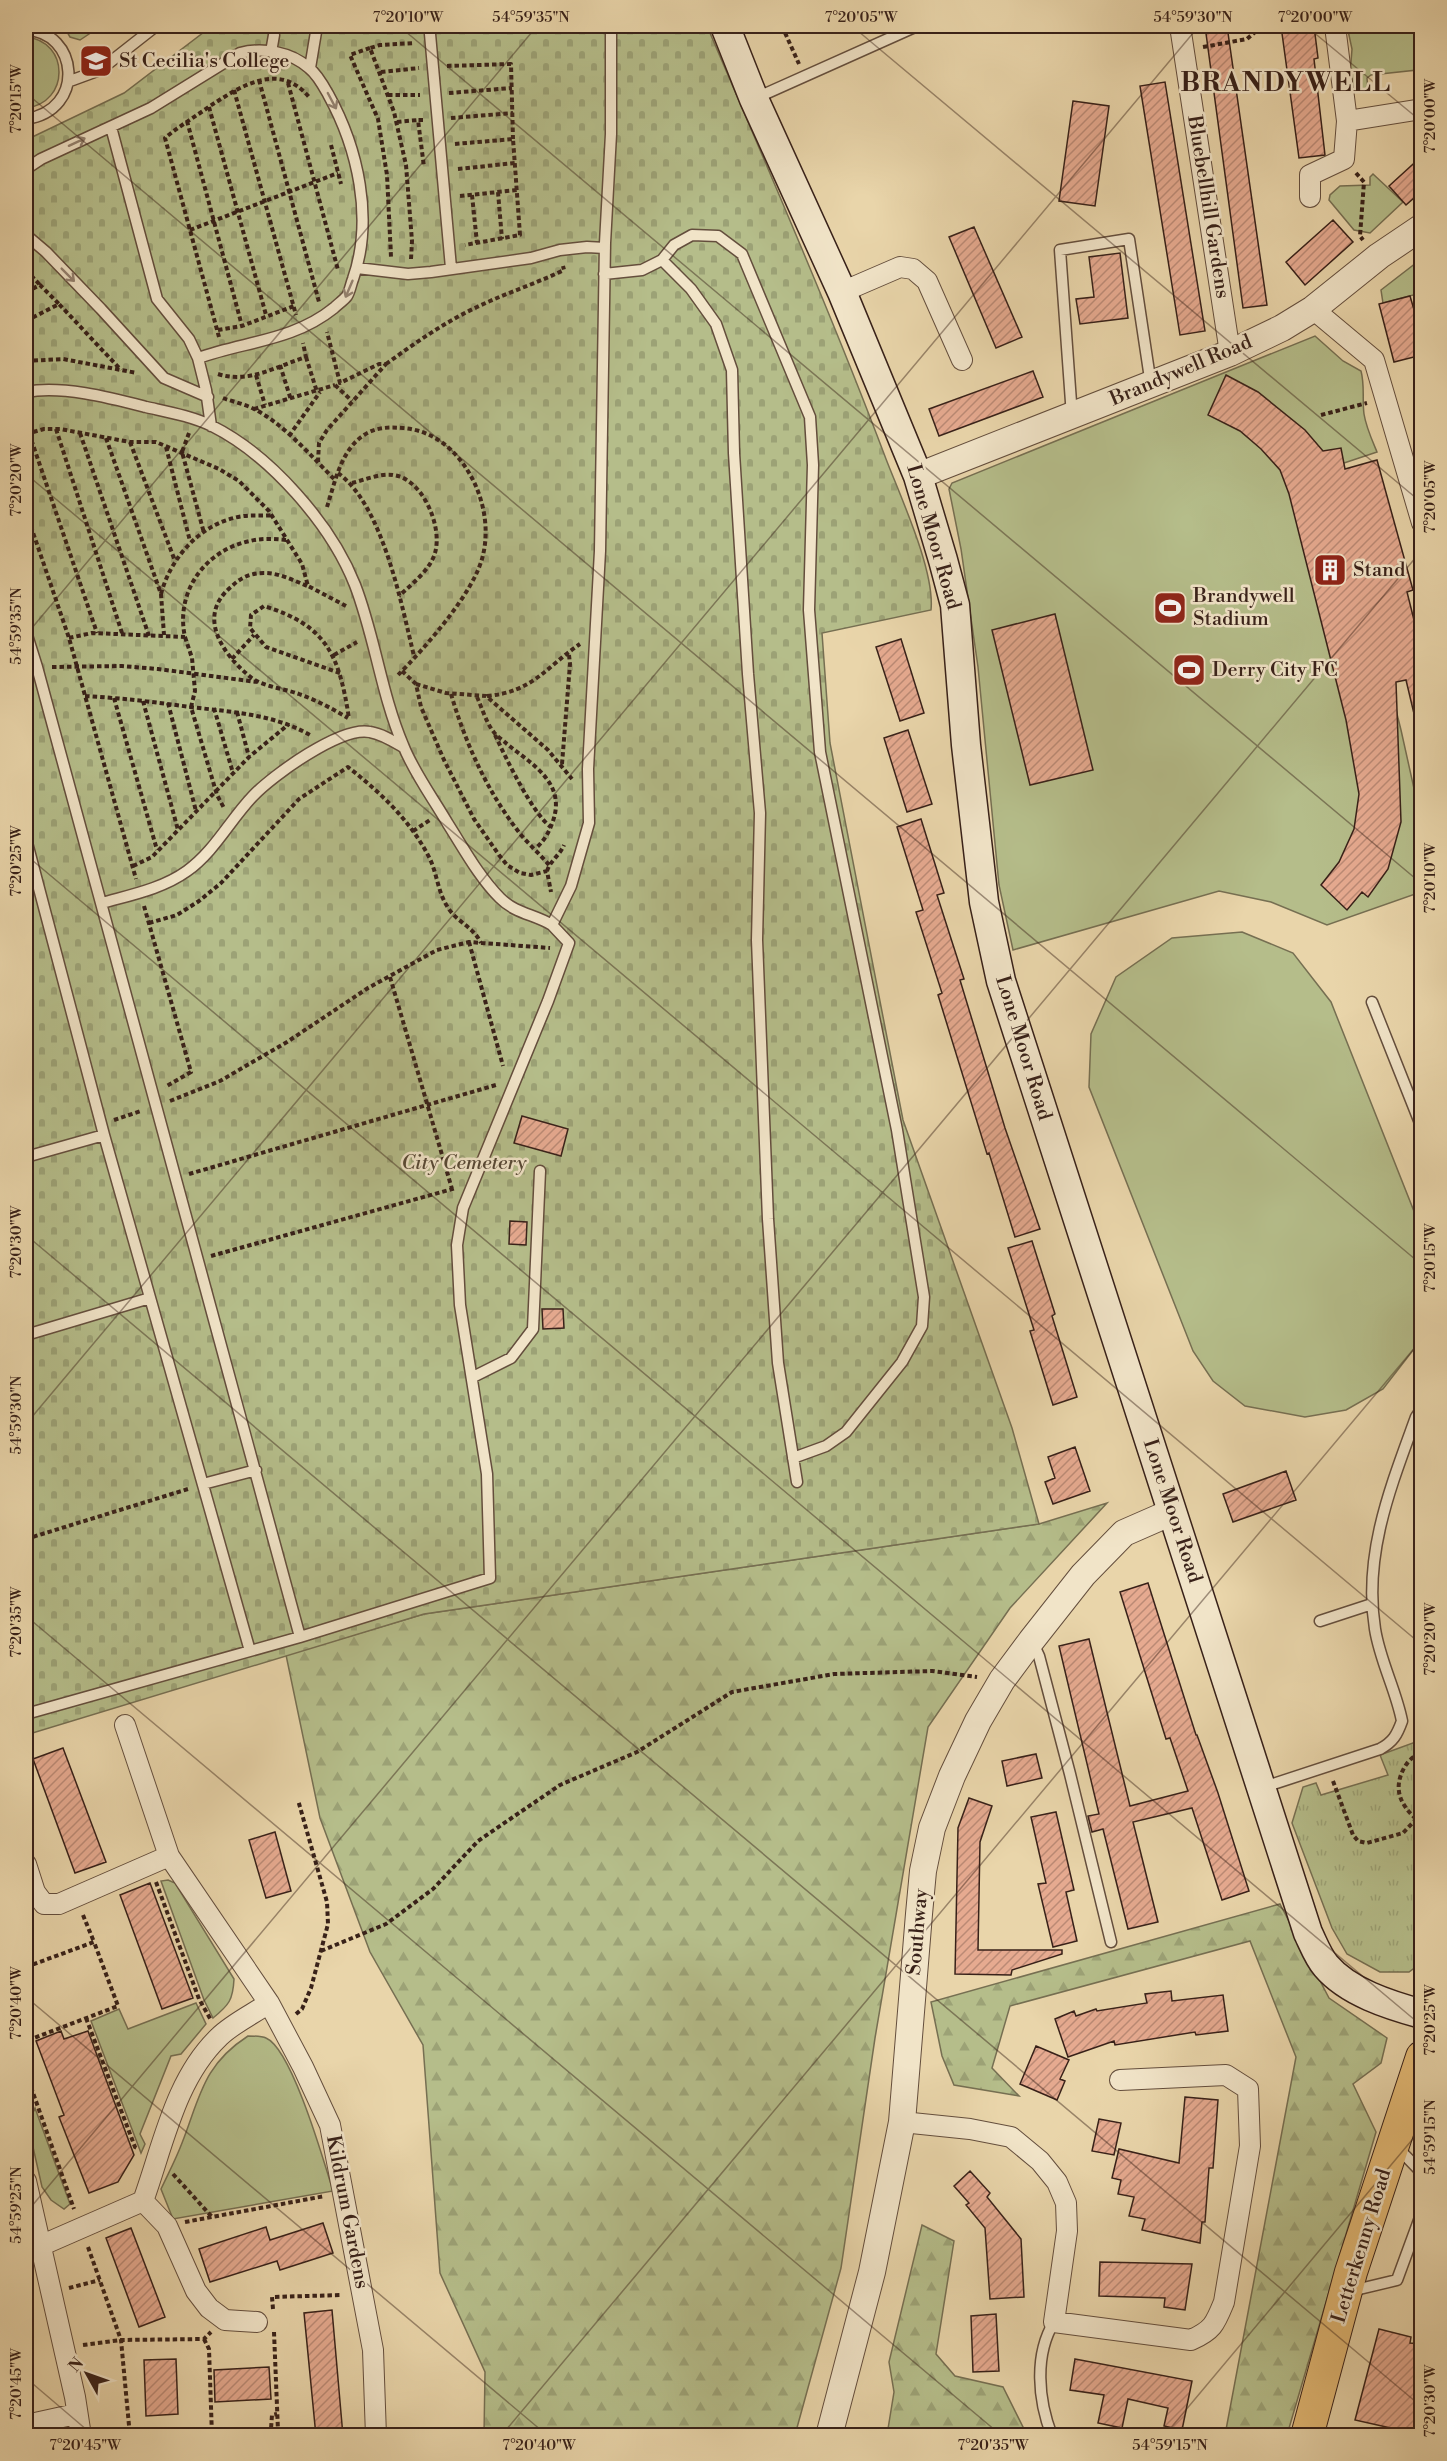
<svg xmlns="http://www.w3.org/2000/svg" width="1447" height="2461" viewBox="0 0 1447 2461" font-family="'Libre Bodoni',serif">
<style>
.green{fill:#b5bd8a;stroke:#766f52;stroke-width:1.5}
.forest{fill:url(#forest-firs);stroke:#766f52;stroke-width:1.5}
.cemetery{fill:url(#cemetery-stones);stroke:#766f52;stroke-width:1.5}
.park{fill:url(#park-tufts);stroke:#766f52;stroke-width:1.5}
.building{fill:url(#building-hatch);stroke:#382119;stroke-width:1.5}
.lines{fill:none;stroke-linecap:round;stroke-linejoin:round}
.service-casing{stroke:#644e3d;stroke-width:13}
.minor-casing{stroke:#644e3d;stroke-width:22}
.tertiary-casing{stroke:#644e3d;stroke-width:28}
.secondary-casing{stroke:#382119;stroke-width:31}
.primary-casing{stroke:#382119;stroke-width:34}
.path{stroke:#382119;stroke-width:4;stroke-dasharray:4.5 3;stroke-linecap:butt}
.service{stroke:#f1e4c8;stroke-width:10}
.minor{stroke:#f1e4c8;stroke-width:20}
.tertiary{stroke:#f1e4c8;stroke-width:26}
.secondary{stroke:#f1e4c8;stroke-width:28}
.primary{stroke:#e4ba75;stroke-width:32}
.oneway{stroke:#948270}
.ticks{fill:none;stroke:#382119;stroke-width:1.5;stroke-opacity:0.45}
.labels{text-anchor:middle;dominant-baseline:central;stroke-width:5;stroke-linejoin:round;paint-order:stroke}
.poi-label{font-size:20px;fill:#382119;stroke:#f1e4c8;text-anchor:start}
.street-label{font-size:20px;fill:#382119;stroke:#f1e4c8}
.park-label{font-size:20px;font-style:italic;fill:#574835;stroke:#f1e4c8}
.district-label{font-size:26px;font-weight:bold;letter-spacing:1.5px;fill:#382119;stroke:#f1e4c8}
.neatline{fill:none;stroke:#382119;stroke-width:2}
.ticks-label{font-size:15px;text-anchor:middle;fill:#382119}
</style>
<defs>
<pattern id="forest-firs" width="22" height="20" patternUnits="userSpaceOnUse" patternTransform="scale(1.5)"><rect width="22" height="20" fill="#b5bd8a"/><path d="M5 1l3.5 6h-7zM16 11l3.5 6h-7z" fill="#9ca276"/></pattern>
<pattern id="cemetery-stones" width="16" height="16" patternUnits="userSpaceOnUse" patternTransform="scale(1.5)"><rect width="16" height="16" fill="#b5bd8a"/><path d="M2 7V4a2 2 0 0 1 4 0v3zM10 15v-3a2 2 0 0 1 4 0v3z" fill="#9ca276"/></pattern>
<pattern id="park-tufts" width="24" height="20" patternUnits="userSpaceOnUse" patternTransform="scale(1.5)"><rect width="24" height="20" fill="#b5bd8a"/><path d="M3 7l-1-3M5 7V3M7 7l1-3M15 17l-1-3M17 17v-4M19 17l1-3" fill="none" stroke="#9ca276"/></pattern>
<pattern id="building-hatch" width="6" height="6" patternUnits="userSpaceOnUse" patternTransform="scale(1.5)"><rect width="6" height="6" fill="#e6aa90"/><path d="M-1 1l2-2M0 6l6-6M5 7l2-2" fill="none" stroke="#bb8a75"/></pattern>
</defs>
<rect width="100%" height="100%" fill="#e9d5aa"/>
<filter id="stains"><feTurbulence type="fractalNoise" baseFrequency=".00333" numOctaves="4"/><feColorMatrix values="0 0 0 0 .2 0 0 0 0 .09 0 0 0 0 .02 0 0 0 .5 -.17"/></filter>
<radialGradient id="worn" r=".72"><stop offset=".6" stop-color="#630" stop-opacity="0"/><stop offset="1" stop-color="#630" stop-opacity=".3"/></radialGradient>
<path class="green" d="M69 26H101L80 40 70 37 67 32Z
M1347 26H1413L1417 70 1371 75 1367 78 1368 91 1360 92 1352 85 1350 75 1352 49Z
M26 37C70 41 70 103 26 108Z
M1373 174 1403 202 1370 233 1354 230 1329 200 1330 195 1340 186 1370 185V177Z
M1416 263H1421V293L1383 303 1381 290Z
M1315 336 1343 361 1361 371C1365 386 1362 399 1364 414 1366 427 1372 440 1377 452L1335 466 1401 730 1421 820V892L1327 925 1271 902 1219 891 1013 950 999 885 978 667 961 549 949 489 952 483Z
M1242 932 1293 953 1331 1002 1421 1229V1340L1383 1389 1346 1410 1305 1417 1245 1406 1213 1381 1193 1351 1089 1087 1091 1034 1116 977 1172 938Z
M168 1880 175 1883 234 1979C233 2000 229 2005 213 2018L204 2000 161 1881Z
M196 2003 206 2024 181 2054 171 2056 140 2134 145 2144 141 2153 91 2021 119 2009 128 2029Z
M248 2036C253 2036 262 2036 266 2038 292 2049 324 2162 333 2191L173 2219 161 2189C168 2174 176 2159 182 2143 200 2097 203 2065 248 2036Z
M35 2108 70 2204 64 2209 51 2200 42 2187 28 2125Z"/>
<path class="forest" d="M1107 1503 1010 1608 928 1727 875 2038 841 2268 795 2435H484L485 2372 440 2273 423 2045 370 1952 320 1818 286 1655 424 1614 1039 1524Z
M1280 1904 1329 1998 1387 2038 1381 2063 1353 2084 1376 2132 1287 2435H1225L1296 2057 1250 1941 1010 2006 992 2068 1019 2096 954 2085 942 2056 931 2002Z
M922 2225 954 2241 936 2354 955 2376 1003 2387 1027 2435H887L894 2392 889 2362Z"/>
<path class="cemetery" d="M212 26H707C768 169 831 313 886 459 901 498 935 571 931 610L822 633 830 743 903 1120 1012 1428 1039 1524 424 1614 26 1735V140L124 93Z"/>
<path class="park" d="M1421 1740V1963L1409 1972H1380L1347 1954 1332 1928 1292 1823 1303 1787 1316 1783 1321 1795 1388 1775 1380 1755Z"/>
<path class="building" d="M1205 26H1227L1267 305 1243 308Z
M1281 26H1314L1318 58 1314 59 1325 155 1299 158Z
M1165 82 1205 331 1180 335 1140 86Z
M1073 101 1109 106 1095 206 1059 201Z
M1422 156V191L1406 205 1389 186Z
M1333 220 1353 242 1305 285 1286 262Z
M974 227 1022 337 996 348 949 237Z
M1120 253 1128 318 1080 324 1076 299 1094 297 1089 257Z
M1410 296 1422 337V355L1394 362 1379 304Z
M1033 371 1043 397 939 436 929 409Z
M1226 375 1258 392 1305 430 1323 451 1341 448 1345 469 1377 460 1413 590 1407 592 1422 652V717L1415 718 1406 680 1396 682 1401 822 1388 869 1368 897 1362 892 1347 910 1321 885 1339 862 1354 829 1359 794 1346 720 1289 494 1280 470 1261 449 1240 431 1208 415Z
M1055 614 1093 770 1030 785 992 630Z
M901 639 924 713 900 721 876 647Z
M908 730 932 804 907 812 884 738Z
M921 819 944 893 937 895 964 979 960 980 1005 1128 1040 1229 1015 1237 989 1153 987 1154 938 995 942 993 916 912 923 910 897 827Z
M522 1116 568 1129 561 1156 514 1143Z
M510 1221 527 1222 526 1245 509 1244Z
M1032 1241 1055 1314 1052 1316 1077 1397 1053 1405 1030 1331 1034 1330 1008 1248Z
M542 1309H563L564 1328 543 1329Z
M1075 1447 1090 1491 1053 1504 1045 1482 1055 1478 1048 1457Z
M1286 1471 1296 1500 1233 1522 1223 1494Z
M1148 1583 1196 1735H1197L1218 1793 1249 1891 1222 1900 1192 1808 1133 1822 1158 1922 1128 1929 1103 1829 1092 1832 1088 1816 1099 1814 1059 1646 1089 1639 1130 1806 1188 1791 1170 1738 1166 1739 1120 1592Z
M63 1748 106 1862 75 1873 33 1759Z
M1036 1754 1042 1778 1007 1786 1002 1761Z
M969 1798 992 1806 980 1842 978 1950H1062V1954L1012 1970 1011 1975 955 1974 958 1828Z
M1056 1812 1074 1890 1066 1892 1077 1941 1053 1947 1038 1884 1046 1883 1031 1817Z
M275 1832 291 1891 266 1898 249 1840Z
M150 1883 193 1998 162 2009 120 1895Z
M1171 1991 1172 2001 1223 1995 1228 2031 1196 2035 1195 2032 1115 2045 1114 2041 1068 2057 1055 2019 1074 2011 1076 2016 1096 2009 1097 2011 1147 2003 1145 1994Z
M61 2031 64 2039 88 2031 134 2155 118 2182 89 2193 59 2117 64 2115 36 2041Z
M1036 2046 1069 2060 1060 2079 1065 2081 1057 2100 1020 2084Z
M1185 2097 1218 2100 1213 2168H1209L1205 2222H1202L1200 2243 1142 2230 1145 2219 1129 2216 1134 2197 1118 2194 1121 2180 1112 2178 1119 2149 1179 2163Z
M1099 2119 1121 2123 1114 2155 1092 2151Z
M970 2171 990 2193 987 2197 1021 2239 1024 2297 990 2299 985 2228 966 2205 969 2203 954 2186Z
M323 2223 333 2253 280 2270 277 2261 210 2282 199 2249 266 2227 270 2240Z
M131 2228 165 2317 139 2327 106 2238Z
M1100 2262 1192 2264 1185 2310 1164 2307 1165 2298 1099 2296Z
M332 2310 343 2436H316L304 2313Z
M996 2314 999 2371 973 2372 971 2316Z
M1379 2329 1411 2337 1410 2343 1422 2344V2435L1355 2420Z
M176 2359 178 2414 146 2416 144 2360Z
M1075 2359 1192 2381 1182 2430 1164 2426 1168 2408 1128 2399 1122 2428 1098 2423 1104 2395 1070 2390Z
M269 2367 271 2399 215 2402 214 2370Z"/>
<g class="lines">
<g class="service-casing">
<path id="service" d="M26 30C78 31 87 110 26 119
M430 34 451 268
M271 52 274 35
M310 68 317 26
M70 81 100 70 156 26
M756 98 917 26
M111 127 157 299 189 339 198 358 206 390 211 426
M26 169 41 159 151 108 240 53C263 47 291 52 309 68 317 74 323 85 328 94 358 148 374 219 353 279 351 284 350 291 347 296 344 300 338 304 334 308 293 341 246 341 198 358
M26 235 46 252 101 309 164 378 208 397
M662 260 691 289 716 324 732 370 734 453 748 674 760 813 757 940 768 1219 778 1363 797 1482
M357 268 408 274 431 272 531 258 560 250 587 247 605 248
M604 274 642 270 662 260 674 245 692 235 718 236 742 254 810 417 813 465 809 610 820 752 897 1130 924 1297 922 1326 902 1362 846 1432 826 1446 793 1458
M26 392C62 385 111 398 146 407 168 412 191 416 212 426 270 455 331 524 355 585 375 637 381 693 403 745 414 773 433 798 448 824 464 849 479 877 500 898 516 914 534 914 552 925L571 886 589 823 588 769 600 551 605 243 611 134V26
M1072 416 1060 250 1129 239 1151 385
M26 632 37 667 300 1637 26 1714
M26 839 104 1135 250 1651
M102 903C130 895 162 889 187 871 214 852 230 820 253 796 273 775 341 726 370 732 382 734 393 741 403 747
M1372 1002 1422 1128
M26 1157 104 1135
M26 1335 150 1298
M473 1377 511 1358 533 1329 540 1171
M203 1484 256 1470
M1320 1621 1372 1604
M300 1637 490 1578 487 1474 460 1305 457 1245 463 1208 548 1001 569 943 552 925
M1032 1641 1039 1656 1070 1774 1111 1942
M1261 1788 1380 1749C1393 1742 1397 1735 1402 1721 1396 1690 1380 1661 1375 1629 1363 1554 1391 1486 1416 1417L1422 1408
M1396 2146 1422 2173
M1351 2291 1397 2280 1422 2212
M1052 2436C1038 2400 1034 2355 1054 2322"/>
</g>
<g class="minor-casing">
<path id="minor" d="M1180 26 1230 353
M1347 121 1422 109
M1310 197V175L1344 159 1347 121 1335 26
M842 292 900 267 913 269 927 281 962 360
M1313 309 1374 360 1422 523
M125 1725 169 1856 269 2003 303 2067 330 2125 373 2350 376 2436
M26 1864 35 1892 44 1904H59L169 1856
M902 2122 970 2129 1011 2137 1040 2161 1057 2182 1066 2203 1067 2231 1054 2322 1191 2340C1213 2330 1215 2324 1224 2302L1250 2146 1248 2089 1226 2075 1120 2080
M26 2181 75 2397 81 2436
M40 2246 143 2201
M257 2322 225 2320 209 2308 196 2291 167 2226 143 2201C163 2146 175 2079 219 2037 232 2024 253 2014 269 2003
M26 2425 76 2414"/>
</g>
<g class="tertiary-casing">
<path id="tertiary" d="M918 476 1230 353 1282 328 1313 309 1379 256 1422 227
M829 2436 872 2272 902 2122 919 1914 923 1871 932 1828 952 1776 978 1721 1002 1680 1031 1641 1083 1575 1124 1533 1172 1512"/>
</g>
<g class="secondary-casing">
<path id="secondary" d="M725 26 754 99 842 292 918 476 943 560 955 605 966 745 984 902 1001 981 1308 1933C1313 1943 1318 1957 1326 1966 1348 1992 1389 2005 1422 2014"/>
</g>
<g class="primary-casing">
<path id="primary" d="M1307 2436 1351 2272 1422 2057"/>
</g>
<path class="path" d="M782 26 799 64
M1203 47 1247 39 1262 26
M370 48 350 55 378 119 387 175 391 257
M447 66 511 64 513 139
M381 72 419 68
M259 80 319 302
M288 83 338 270
M234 90 296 315
M449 93 512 88
M388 95H420
M209 107 266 315
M451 118 513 113
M423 120H418L424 167
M187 121 242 326
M397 122 418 120
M455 144 513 139 520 235 465 245
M331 145 341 184
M458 169 515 163
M1356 173 1364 182 1360 236 1363 240
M498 192 502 239
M472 195 477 243
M460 196 517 190
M190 230 338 173
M411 259 412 241 406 165 394 112 370 48 380 45 415 43
M26 270 40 285
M26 292 40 285 59 304
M26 321 59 304 121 370
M218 330 242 326 294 306
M219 337 165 138C179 126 195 117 210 106 241 86 279 61 309 97
M306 357 317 392
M26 361 63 359 137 373
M386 364C415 343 445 322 477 307 506 293 535 284 564 270L563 266
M280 365 291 400
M218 374C249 384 277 366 306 357L303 343
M256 375 265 405
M335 385 352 401
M223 398C233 402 245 404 254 409 284 424 312 457 336 481
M254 409 335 385
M1321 415 1367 403
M56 429 122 633
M29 433 97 633
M80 433 149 636
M189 433 182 452 204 533
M26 434 44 429H60L130 442H156L219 469 239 481 269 511 302 564 308 586 346 606
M289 436 320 392
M106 438 161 594 164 635
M130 442 175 561
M166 447 190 541
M318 462 319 443 327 430 386 364H379L340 383 327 332
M338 473C383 506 401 603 414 656
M352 483C364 480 381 473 393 475 422 478 443 526 435 553 430 570 412 584 399 596
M327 507C335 482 341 450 364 435 376 427 389 427 403 428 460 432 496 502 483 555 475 592 424 649 397 676
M26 512 69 638 136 879
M307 586C293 580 279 573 264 573 250 573 240 578 231 587 197 615 221 652 248 675 261 687 283 688 299 694 316 700 333 709 348 718
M161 594C171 556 203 521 244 516 253 515 263 516 272 515
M185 637 192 658 195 691 191 707 217 795 224 808
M69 638 92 633 185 637C175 592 205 550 250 541 262 538 275 539 287 540
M334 655 357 642
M232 659 254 635
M52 667 122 666 158 669 257 682
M402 671 416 684 421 707 444 760 474 819 499 855 507 865 520 873 531 875 547 871 551 892
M340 673 266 647 250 628 251 615 264 606C328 626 339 656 349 718
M416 684 446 693 486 696 548 750 572 779
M451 694C465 742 487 791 518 831 527 843 539 853 549 865
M85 696C121 698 155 702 190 707 232 712 273 714 310 735
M487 696C533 692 546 667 580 644
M477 697C482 708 486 722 493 731 496 736 503 740 507 744 533 765 566 783 553 821 549 832 545 840 536 848
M114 698 157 850
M143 701 178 830
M168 703 196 811
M214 708 233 773
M237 712 249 757
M495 735C505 756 533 815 551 827
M562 764 570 664 569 655
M413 831 430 820
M133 866 152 857 249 757 289 724
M547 871C550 861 560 855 564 845
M144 906 191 1072 165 1087
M149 923 177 915 199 901 221 883 299 799 348 767C381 793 411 821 430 859 437 874 438 892 447 906 456 922 473 926 481 943
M469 942 503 1066
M390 977 452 1189
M170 1101 220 1081 287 1042 368 988 437 950 469 942 550 948
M114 1120 141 1111
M189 1174 496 1085
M211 1256 456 1188
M26 1539 188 1489
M1333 1781 1353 1835 1358 1841 1367 1843 1403 1833 1422 1813
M1416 1819C1400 1804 1393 1789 1404 1768 1408 1761 1414 1755 1422 1753
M156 1882 199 1999 211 2020
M83 1915 94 1942
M321 1951 386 1924 433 1889 478 1841 560 1785 637 1752 732 1692 834 1674 932 1671 977 1677
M26 1967 94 1942 118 2006 26 2041
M296 2014 302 2009 311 1988 328 1924 327 1902 298 1800
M86 2018 135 2147 139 2149
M26 2073 74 2209
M173 2174 213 2218
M185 2222 325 2196
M88 2247 121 2340 130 2436
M69 2288 100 2280
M273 2309 272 2297 342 2295
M274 2332 278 2431 281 2436
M204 2339 209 2349 212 2436
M83 2345 121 2340 204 2339 211 2332
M115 2436 271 2429 272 2415 277 2414"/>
<use href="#service" class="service"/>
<use href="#minor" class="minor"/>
<use href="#tertiary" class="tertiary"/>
<use href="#secondary" class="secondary"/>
<use href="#primary" class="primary"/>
</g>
<defs><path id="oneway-shaft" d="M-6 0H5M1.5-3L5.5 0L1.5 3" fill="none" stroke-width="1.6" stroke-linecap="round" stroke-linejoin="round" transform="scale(1.5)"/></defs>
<g class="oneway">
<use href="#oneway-shaft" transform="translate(332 101) rotate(62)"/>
<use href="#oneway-shaft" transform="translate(77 142) rotate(-25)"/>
<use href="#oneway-shaft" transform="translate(68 275) rotate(45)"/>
<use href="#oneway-shaft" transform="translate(349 289) rotate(113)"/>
</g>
<path class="ticks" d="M399 26 1422 884M852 26 1422 503M1306 26 1422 122M26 93 1422 1265M26 474 1422 1645M26 635 537 26M26 855 1422 2026M26 1235 1422 2407M26 1424 1199 26M26 1616 1002 2436M26 1997 548 2436M26 2213 1422 550M26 2378 94 2436M501 2436 1422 1339M1164 2436 1422 2128"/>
<defs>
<g id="school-square" transform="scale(1.725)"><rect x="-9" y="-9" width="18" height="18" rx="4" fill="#8f2418" stroke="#f1e4c8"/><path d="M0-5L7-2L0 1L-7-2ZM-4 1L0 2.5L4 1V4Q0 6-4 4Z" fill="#fff"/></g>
<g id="building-square" transform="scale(1.725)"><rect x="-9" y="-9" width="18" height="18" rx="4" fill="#8f2418" stroke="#f1e4c8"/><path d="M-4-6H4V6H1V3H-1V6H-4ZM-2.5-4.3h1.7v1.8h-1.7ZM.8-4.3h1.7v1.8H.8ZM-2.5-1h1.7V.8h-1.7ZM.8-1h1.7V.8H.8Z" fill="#fff"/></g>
<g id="stadium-square" transform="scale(1.725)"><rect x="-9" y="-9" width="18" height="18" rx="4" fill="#8f2418" stroke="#f1e4c8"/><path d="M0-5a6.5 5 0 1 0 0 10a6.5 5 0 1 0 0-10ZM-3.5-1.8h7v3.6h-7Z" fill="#fff"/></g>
</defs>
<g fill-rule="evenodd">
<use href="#school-square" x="96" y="61"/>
<use href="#building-square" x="1330" y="570"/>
<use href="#stadium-square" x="1170" y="608"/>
<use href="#stadium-square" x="1189" y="670"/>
</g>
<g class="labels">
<g class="poi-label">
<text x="119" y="61">St Cecilia's College</text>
<text x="1353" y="570">Stand</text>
<text x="1193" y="596">Brandywell<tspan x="1193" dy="23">Stadium</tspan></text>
<text x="1212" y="670">Derry City FC</text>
</g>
<g class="street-label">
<text transform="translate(1208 207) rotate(81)">Bluebellhill Gardens</text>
<text transform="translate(1181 371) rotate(-23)">Brandywell Road</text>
<text transform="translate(933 537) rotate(74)">Lone Moor Road</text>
<text transform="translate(1023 1048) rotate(73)">Lone Moor Road</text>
<text transform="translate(1172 1511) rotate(72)">Lone Moor Road</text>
<text transform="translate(918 1932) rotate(-85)">Southway</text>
<text transform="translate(347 2212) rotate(79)">Kildrum Gardens</text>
<text transform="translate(1362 2246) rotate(-73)">Letterkenny Road</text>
</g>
<g class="park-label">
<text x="464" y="1163">City Cemetery</text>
</g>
<g class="district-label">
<text x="1286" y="83">BRANDYWELL</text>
</g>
</g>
<rect width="1447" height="2461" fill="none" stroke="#e9d5aa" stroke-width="66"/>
<g transform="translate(87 2374) rotate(310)" stroke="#f1e4c8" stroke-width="4.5" paint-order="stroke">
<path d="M0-4.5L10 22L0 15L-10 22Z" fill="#382119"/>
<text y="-9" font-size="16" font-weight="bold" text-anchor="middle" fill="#382119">N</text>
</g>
<rect x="33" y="33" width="1381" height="2395" class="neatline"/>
<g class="ticks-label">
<text x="408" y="22">7°20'10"W</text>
<text x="531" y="22">54°59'35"N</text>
<text x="861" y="22">7°20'05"W</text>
<text x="1193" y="22">54°59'30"N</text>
<text x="1315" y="22">7°20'00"W</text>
<text transform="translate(16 99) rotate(-90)" y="5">7°20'15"W</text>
<text transform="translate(1430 116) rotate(-90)" y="5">7°20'00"W</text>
<text transform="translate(16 480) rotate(-90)" y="5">7°20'20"W</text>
<text transform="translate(1430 497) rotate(-90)" y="5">7°20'05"W</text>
<text transform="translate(16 626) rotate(-90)" y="5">54°59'35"N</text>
<text transform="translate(16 861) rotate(-90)" y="5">7°20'25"W</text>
<text transform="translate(1430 878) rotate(-90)" y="5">7°20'10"W</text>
<text transform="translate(16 1242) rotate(-90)" y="5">7°20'30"W</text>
<text transform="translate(1430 1258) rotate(-90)" y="5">7°20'15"W</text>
<text transform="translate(16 1415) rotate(-90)" y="5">54°59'30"N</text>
<text transform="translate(16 1622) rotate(-90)" y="5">7°20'35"W</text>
<text transform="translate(1430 1639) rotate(-90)" y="5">7°20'20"W</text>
<text transform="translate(16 2003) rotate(-90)" y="5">7°20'40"W</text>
<text transform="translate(1430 2020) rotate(-90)" y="5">7°20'25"W</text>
<text transform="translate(1430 2137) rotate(-90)" y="5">54°59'15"N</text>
<text transform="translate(16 2205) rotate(-90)" y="5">54°59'25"N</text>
<text transform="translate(16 2384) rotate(-90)" y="5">7°20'45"W</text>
<text transform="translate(1430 2401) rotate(-90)" y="5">7°20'30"W</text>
<text x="85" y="2450">7°20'45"W</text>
<text x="539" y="2450">7°20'40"W</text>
<text x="993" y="2450">7°20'35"W</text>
<text x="1170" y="2450">54°59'15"N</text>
</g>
<rect width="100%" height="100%" filter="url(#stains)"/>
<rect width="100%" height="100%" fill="url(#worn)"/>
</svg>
